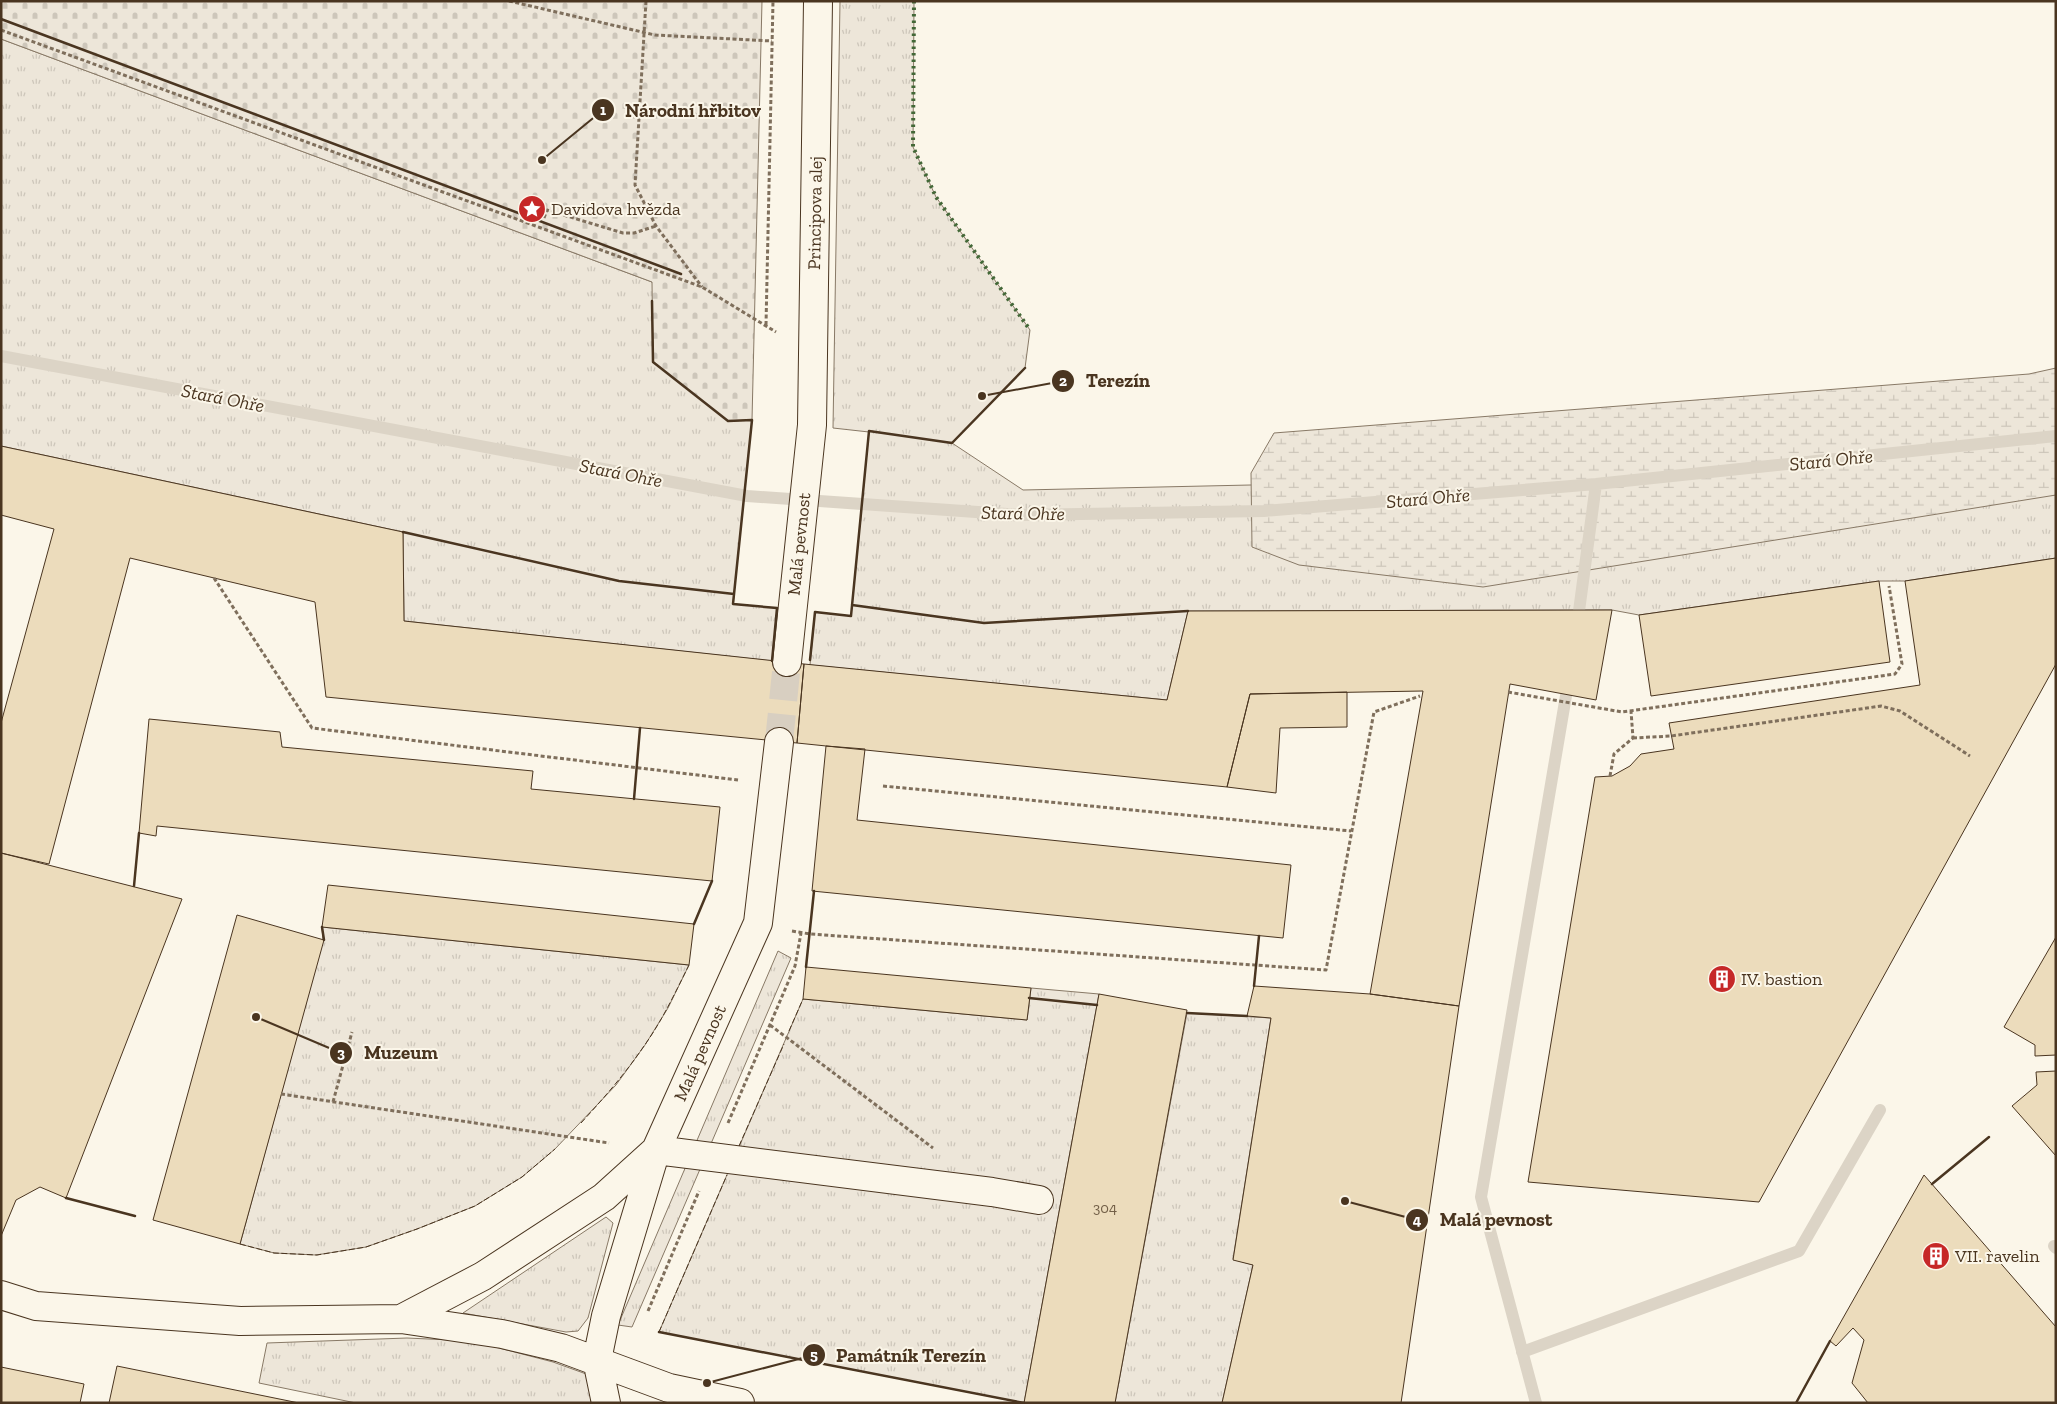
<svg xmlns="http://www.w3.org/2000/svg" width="2057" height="1404" viewBox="0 0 2057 1404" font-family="'Zilla Slab',serif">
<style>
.grass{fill:url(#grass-tufts);stroke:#887966}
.wetland{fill:url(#wetland-marsh);stroke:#887966}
.cemetery{fill:url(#cemetery-stones);stroke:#887966}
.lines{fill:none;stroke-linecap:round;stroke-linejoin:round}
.stream{stroke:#dcd4c6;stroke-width:12}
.building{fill:#ecdcbc;stroke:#4a3520}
.street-tunnel{stroke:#d8cfc1;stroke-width:28;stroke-dasharray:28 14;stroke-linecap:butt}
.street-casing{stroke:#4a3520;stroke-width:30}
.path{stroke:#7f6f5c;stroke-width:3;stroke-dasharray:4 2.5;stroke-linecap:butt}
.street{stroke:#fbf6e9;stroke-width:28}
.hedge{stroke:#436837;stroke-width:4;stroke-dasharray:2.5 4;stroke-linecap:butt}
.fence{stroke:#4a3520;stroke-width:1;stroke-dasharray:6 2.5;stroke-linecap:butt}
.wall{stroke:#4a3520;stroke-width:2.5}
.labels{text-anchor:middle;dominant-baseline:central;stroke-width:4;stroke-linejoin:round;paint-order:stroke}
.number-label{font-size:15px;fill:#725f47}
.poi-label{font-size:18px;fill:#4a3520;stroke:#fbf6e9;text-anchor:start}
.street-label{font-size:18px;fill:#4a3520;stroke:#fbf6e9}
.water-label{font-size:19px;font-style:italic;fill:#4a3520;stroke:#fbf6e9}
.leader{fill:none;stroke:#4a3520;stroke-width:2}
.callout-dot{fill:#4a3520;stroke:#fbf6e9;stroke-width:2}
.mark-label{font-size:15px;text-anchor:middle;font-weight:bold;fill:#fff}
.callout-label{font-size:19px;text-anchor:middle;font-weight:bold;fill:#4a3520;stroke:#fbf6e9;stroke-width:4;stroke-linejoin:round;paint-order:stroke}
</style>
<defs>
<pattern id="grass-tufts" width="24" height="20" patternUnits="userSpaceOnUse" patternTransform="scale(1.25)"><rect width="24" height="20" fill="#ede6d9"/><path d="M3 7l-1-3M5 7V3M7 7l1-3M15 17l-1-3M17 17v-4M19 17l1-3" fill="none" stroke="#cdc6ba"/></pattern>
<pattern id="wetland-marsh" width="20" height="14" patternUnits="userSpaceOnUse" patternTransform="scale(1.25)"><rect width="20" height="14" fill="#ede6d9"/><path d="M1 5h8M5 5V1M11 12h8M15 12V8" fill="none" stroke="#cdc6ba"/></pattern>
<pattern id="cemetery-stones" width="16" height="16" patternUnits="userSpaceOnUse" patternTransform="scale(1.25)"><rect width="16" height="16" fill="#ede6d9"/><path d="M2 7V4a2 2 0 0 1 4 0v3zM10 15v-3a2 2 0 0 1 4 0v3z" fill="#cdc6ba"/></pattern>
</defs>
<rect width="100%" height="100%" fill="#fbf6e9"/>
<path class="grass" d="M840 1H914L913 147 936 197 1030 330 1025 368 952 443 1023 490 1570 478 2056 421V558L1905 581H1879L1639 615 1612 610 1188 611 1167 700 810 665 815 612 851 616 869 432 833 428Z
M1 39 652 282 728 421 752 420 733 604 777 608 772 661 404 621 403 532 1 446Z
M322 927 689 965 668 1008 645 1045 616 1085 555 1149 522 1177 475 1206 417 1229 366 1247 316 1255 274 1253 240 1244 323 940Z
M778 951 791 958 632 1327 618 1325Z
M1031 988 1099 994 1024 1403 659 1332 803 999 1027 1020Z
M1187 1013 1271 1018 1233 1259 1253 1265 1222 1403H1115Z
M606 1217 613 1223 588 1318 578 1331 566 1332 463 1313Z
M407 1338 472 1341 553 1362 589 1375 591 1403H356L259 1383 267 1343Z"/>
<path class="wetland" d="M2056 368V495L1483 587 1299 565 1252 547 1251 473 1274 433 2029 374Z"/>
<path class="cemetery" d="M1 1H762L752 420 728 421 653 362 652 282 1 39Z"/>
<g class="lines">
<path class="stream" d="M1 356 747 496 1020 515 1264 511 1596 484 2056 436
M1577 626 1596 484
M2054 1246 2056 1248
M1522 1352 1799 1251 1880 1110
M1536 1403 1481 1197 1569 678"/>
</g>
<path class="building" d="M1 446 403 532 404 621 804 664 797 743 326 697 315 602 130 558 49 864 1 853V723L54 529 1 515Z
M2056 558V664L1759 1202 1528 1182 1595 777 1612 776 1630 766 1641 754 1674 749 1669 723 1920 685 1905 581Z
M1879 581 1890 662 1651 696 1639 615Z
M1612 610 1596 700 1510 684 1459 1006 1370 994 1423 691 1250 694 1227 787 797 743 804 664 1167 700 1188 611Z
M1347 692V727L1280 728 1276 793 1227 787 1250 694Z
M149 719 280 732 282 747 533 771 531 789 720 807 712 881 157 826 156 836 139 833Z
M826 746 865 749 857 820 1291 865 1283 938 812 891Z
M1 853 182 899 66 1198 40 1187 16 1200 1 1236Z
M328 885 694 924 689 965 322 927Z
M237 915 324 940 240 1244 153 1220Z
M2056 937V1055L2035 1056V1045L2004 1027Z
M806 967 1031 988 1027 1020 803 999Z
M1254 986 1370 994 1459 1006 1401 1403H1222L1253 1265 1233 1260 1271 1018 1247 1016Z
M1099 994 1187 1010 1115 1403H1024Z
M2056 1071V1156L2012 1106 2037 1085 2036 1072Z
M1924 1175 2056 1327V1403H1868L1852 1383 1864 1340 1853 1328 1836 1346 1830 1341Z
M117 1366 299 1403H109Z
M1 1367 84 1384 80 1403H1Z"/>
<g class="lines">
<path class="street-tunnel" d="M779 742 787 662"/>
<g class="street-casing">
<path id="street" d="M787 662 812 425 818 1
M1 1295 36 1306 240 1321 401 1319 502 1334 561 1348 669 1388 740 1403
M401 1319 483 1276 604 1197 656 1150 992 1192 1039 1200
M606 1403 597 1360 606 1316 656 1150 758 923 779 742"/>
</g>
<path class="path" d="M509 1 655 35 772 41
M646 1 635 185 656 226 702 287
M1 30 702 287 776 332
M544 218 547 210 623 233H634L656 226
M766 325 773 1
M214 578 312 728 738 780
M1508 692 1622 712 1895 674 1902 664 1889 586
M1633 738 1671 736 1881 706 1900 711 1970 756
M1610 776 1614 754 1633 738 1631 711
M883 786 1351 831
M792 931 810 934 1326 970 1374 712 1420 696
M770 1025 933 1148
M281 1094 609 1143
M333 1102 352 1032
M728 1123 795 966 801 933
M648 1311 699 1191"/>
<use href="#street" class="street"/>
<path class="hedge" d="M914 1 913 147 936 197 1030 330"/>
<path class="fence" d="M789 1031 803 999
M581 1123C603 1099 625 1074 644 1046 662 1021 675 993 689 965
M739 1146 784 1044
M240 1244 274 1253 317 1255 366 1247 417 1229 475 1206 522 1177 555 1149
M659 1332 727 1175"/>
<path class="wall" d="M1 19 681 274
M652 301 653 362 728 421 752 420 733 604 777 608 772 661
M403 532 619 581 734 594
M852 605 984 623 1188 611
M810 660 815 612 851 616 869 431 952 443 1025 368
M634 799 640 728
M134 886 139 833
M694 924 712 881
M322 927 324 940
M806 967 814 891
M1254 986 1259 936
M1029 998 1097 1005
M1187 1013 1247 1016
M1932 1184 1989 1137
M66 1198 135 1216
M659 1332 1024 1403
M1796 1403 1830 1341"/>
</g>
<defs>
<g id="sight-disc" transform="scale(1.4375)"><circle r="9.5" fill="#c62828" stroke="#fbf6e9"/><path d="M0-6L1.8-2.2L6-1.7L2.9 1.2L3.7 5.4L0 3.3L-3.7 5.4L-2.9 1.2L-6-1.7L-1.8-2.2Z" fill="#fff"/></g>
<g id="building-disc" transform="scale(1.4375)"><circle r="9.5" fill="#c62828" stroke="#fbf6e9"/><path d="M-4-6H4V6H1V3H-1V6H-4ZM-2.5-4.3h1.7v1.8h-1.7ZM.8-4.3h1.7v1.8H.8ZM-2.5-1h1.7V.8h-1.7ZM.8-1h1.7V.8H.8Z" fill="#fff"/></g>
</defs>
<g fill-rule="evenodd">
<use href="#sight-disc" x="532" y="209"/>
<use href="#building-disc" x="1722" y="979"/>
<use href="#building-disc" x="1936" y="1256"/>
</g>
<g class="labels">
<g class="number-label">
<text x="1105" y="1208">304</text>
</g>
<g class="poi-label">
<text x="551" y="209">Davidova hvězda</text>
<text x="1741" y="979">IV. bastion</text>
<text x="1955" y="1256">VII. ravelin</text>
</g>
<g class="street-label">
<text transform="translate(815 213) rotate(-89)">Principova alej</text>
<text transform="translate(799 544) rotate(-84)">Malá pevnost</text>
<text transform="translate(700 1053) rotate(-66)">Malá pevnost</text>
</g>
<g class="water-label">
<text transform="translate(223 398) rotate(11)">Stará Ohře</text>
<text transform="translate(1831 460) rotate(-6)">Stará Ohře</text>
<text transform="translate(621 473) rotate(11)">Stará Ohře</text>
<text transform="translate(1428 498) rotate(-5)">Stará Ohře</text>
<text transform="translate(1023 513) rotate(1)">Stará Ohře</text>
</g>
</g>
<path class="leader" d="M542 160L603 110M982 396L1063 381M256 1017L341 1053M1345 1201L1417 1220M707 1383L814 1355"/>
<g class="callout-dot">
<circle cx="542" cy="160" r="5"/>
<circle cx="982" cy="396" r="5"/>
<circle cx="256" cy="1017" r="5"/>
<circle cx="1345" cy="1201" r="5"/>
<circle cx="707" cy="1383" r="5"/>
<circle cx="603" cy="110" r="12"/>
<circle cx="1063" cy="381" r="12"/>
<circle cx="341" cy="1053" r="12"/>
<circle cx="1417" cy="1220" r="12"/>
<circle cx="814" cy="1355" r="12"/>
</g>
<g class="mark-label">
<text x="603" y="115">1</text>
<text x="1063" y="386">2</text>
<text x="341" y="1058">3</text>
<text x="1417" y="1225">4</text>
<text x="814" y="1360">5</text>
</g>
<g class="callout-label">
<text x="693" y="117">Národní hřbitov</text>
<text x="1118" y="387">Terezín</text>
<text x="401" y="1059">Muzeum</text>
<text x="1496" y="1226">Malá pevnost</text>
<text x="911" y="1362">Památník Terezín</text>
</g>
<rect width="2057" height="1404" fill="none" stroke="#4a3520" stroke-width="5"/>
</svg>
